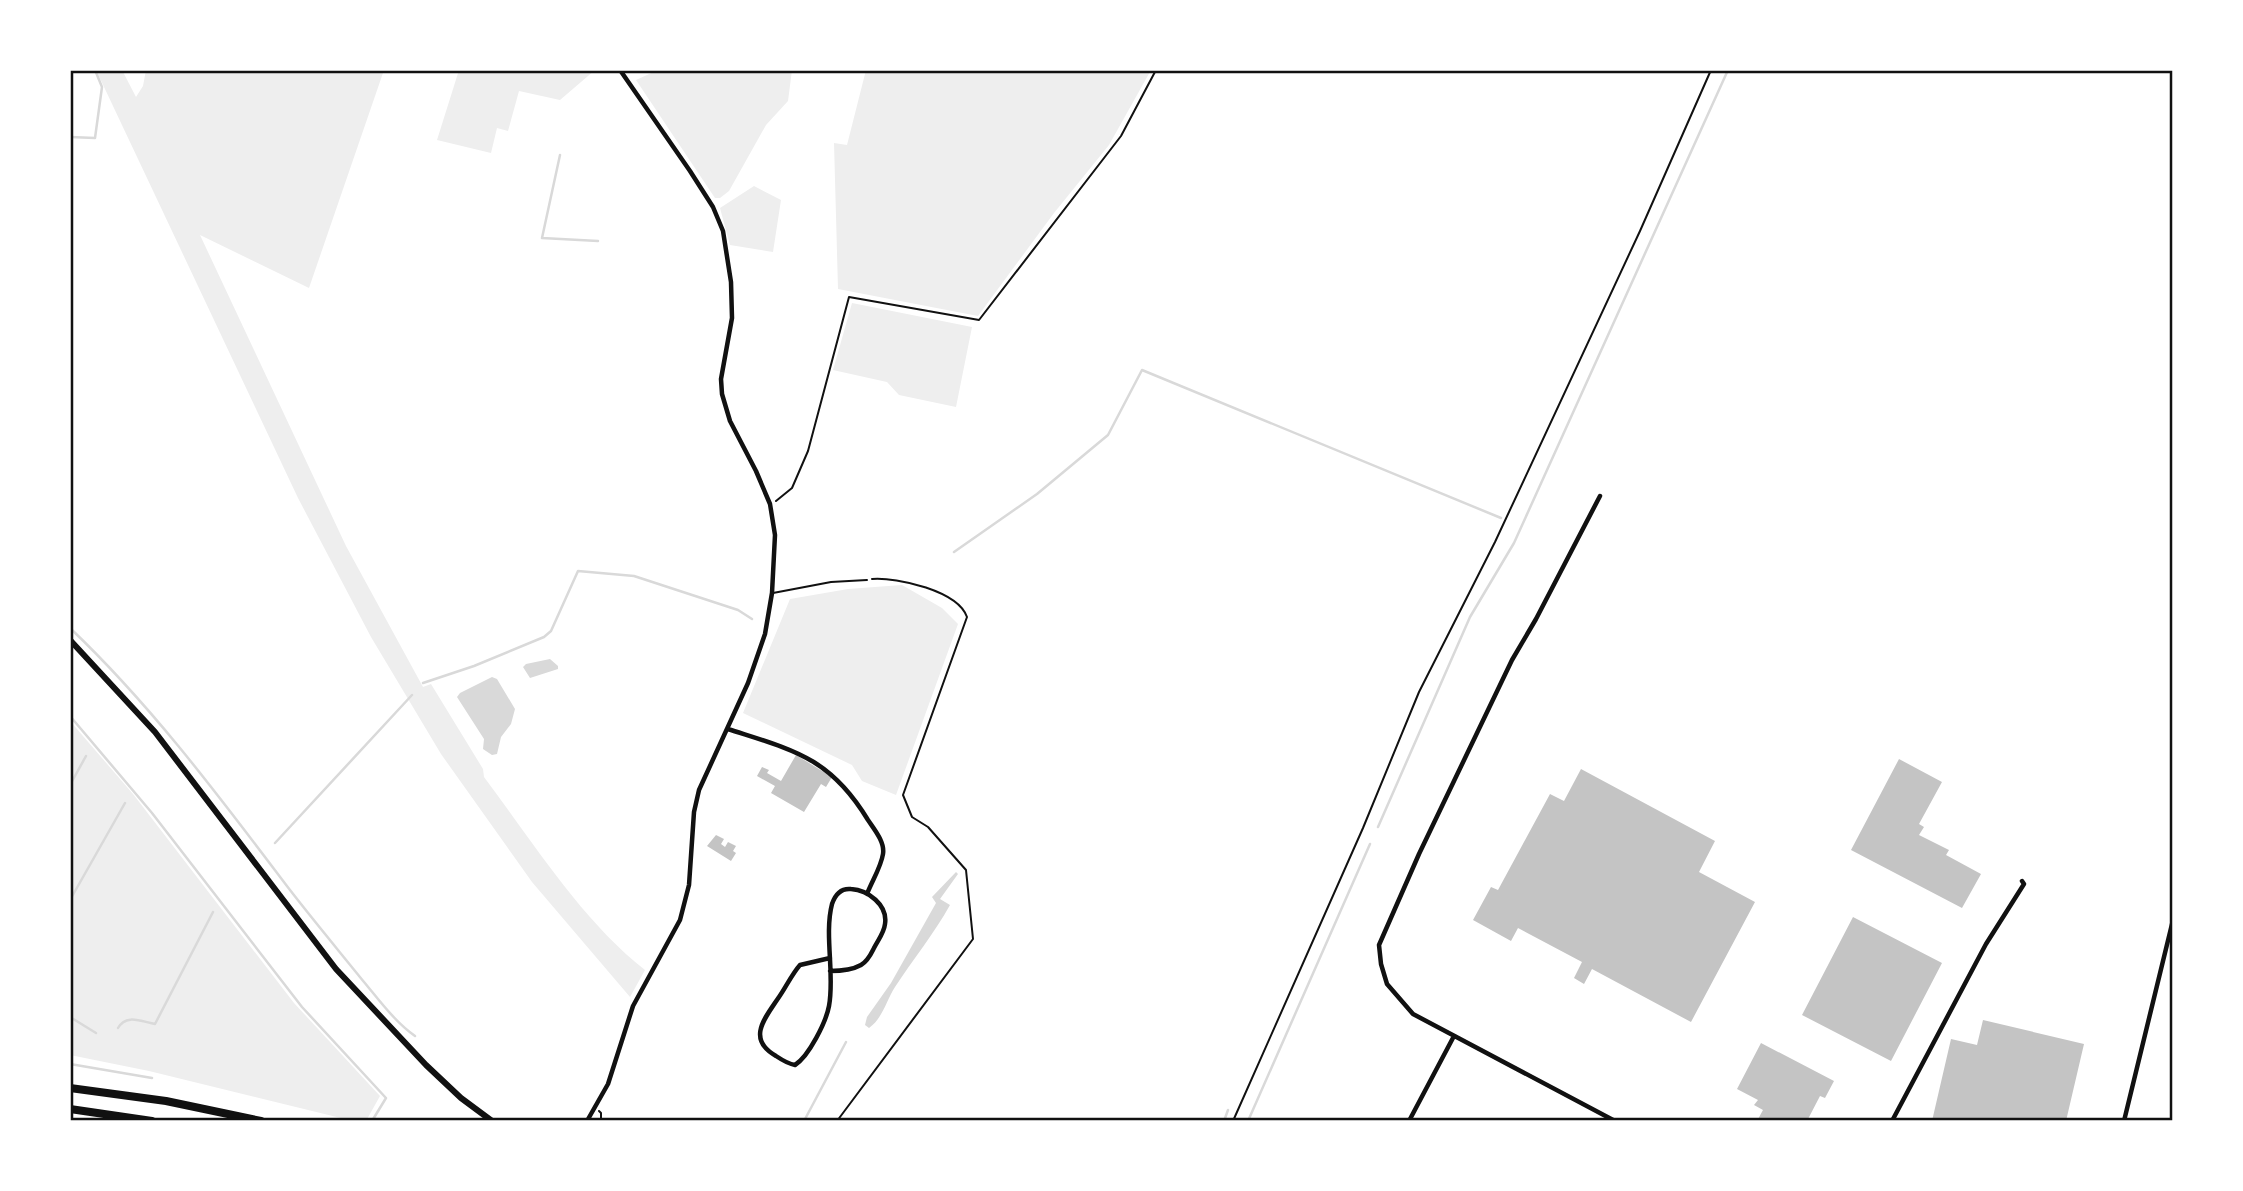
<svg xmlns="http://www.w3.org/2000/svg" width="2243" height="1191" viewBox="0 0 2243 1191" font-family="'PT Sans',sans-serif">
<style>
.green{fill:#eee}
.water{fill:#d9d9d9}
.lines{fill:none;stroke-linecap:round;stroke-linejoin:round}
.stream{stroke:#d9d9d9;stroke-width:2.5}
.building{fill:#c4c4c4}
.path{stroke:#111;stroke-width:2}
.service{stroke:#111;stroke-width:2}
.minor{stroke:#111;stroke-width:4.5}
.primary{stroke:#111;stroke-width:6}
.motorway{stroke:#111;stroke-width:8}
.neatline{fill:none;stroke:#111;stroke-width:2.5}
</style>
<rect width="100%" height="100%" fill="#fff"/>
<path class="green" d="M96 70H122L136 97 143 86 146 70H384L309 288 200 235 346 546 423 687 431 684 483 769 484 777C532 841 582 921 645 970L630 997 532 882 441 754 371 637 298 498Z
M459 70H595L560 100 519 91 508 131 497 128 491 153 437 140Z
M658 70H792L788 101 766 125 729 191 720 198H715L636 80Z
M866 70H1151L1109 145 1054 213 978 316 838 289 834 143 847 145Z
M754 186 781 200 773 252 730 245 720 208Z
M852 303 972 327 956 407 899 395 887 382 833 370Z
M902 585 942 608 958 624 896 795 862 781 852 765 743 713 790 599 848 589Z
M70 721 133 794 294 1003 380 1096 366 1121H353L149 1071 70 1055Z"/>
<path class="water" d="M550 659 558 666V669L530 678 523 667 526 664Z
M492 677 497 679 515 709 511 724 501 737 497 754 492 755 483 749 484 739 457 697 460 693Z
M956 872 958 874 940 899 950 905C934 934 913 959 895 987 886 1001 883 1018 869 1028L865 1025 867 1017 891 983 936 903 932 897Z"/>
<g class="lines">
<path class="stream" d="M70 137 95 138 102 87 95 70
M560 155 542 238 598 241
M954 552 1037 494 1108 435 1142 370 1501 518
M70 628C153 707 221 799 290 890 314 921 339 951 364 982 379 1000 395 1022 415 1036
M423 683 474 666 544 637 551 631 578 571 634 576 738 610 752 619
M70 716 152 813 302 1007 386 1098 372 1121
M70 785 86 756
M1378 827 1470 617 1514 543 1728 70
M275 843 412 695
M70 900 125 803
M70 1017 96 1033
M118 1028C126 1014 140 1021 155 1024L213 912
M70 1064 152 1078
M804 1121 846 1042
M1224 1121 1228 1110
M1248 1121 1370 844"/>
</g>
<path class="building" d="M796 755 832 777 826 787 821 784 804 812 771 793 775 786 757 776 762 767 769 770 767 773 781 781Z
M1899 759 1942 782 1919 824 1924 827 1919 835 1949 850 1946 855 1981 874 1962 908 1851 850Z
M1581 769 1715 841 1699 872 1755 902 1691 1022 1592 969 1584 984 1574 978 1582 962 1518 928 1511 941 1473 920 1491 887 1498 890 1550 794 1564 801Z
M716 835 724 839 721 844 725 847 728 842 736 846 733 851 736 853 731 861 707 846Z
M1853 917 1942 963 1891 1061 1802 1015Z
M1983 1020 2084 1044 2066 1121H1932L1951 1039 1977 1045Z
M1761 1043 1834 1081 1825 1098 1820 1096 1807 1121H1757L1763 1110 1754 1105 1758 1100 1737 1089Z"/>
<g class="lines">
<path class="path" d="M776 501 792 488 808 451 849 297 979 320 1121 136 1156 70
M599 1111 601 1113V1121
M837 1121 973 939 966 870 928 827 912 817 903 795 967 617C958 591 898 577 872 579"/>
<path class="service" d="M773 593 831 582 867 580
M1233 1121 1363 828 1419 692 1495 542 1640 231 1711 70"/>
<path class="minor" d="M1600 496 1536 619 1512 660 1419 854 1379 945 1381 964 1387 984 1413 1014 1615 1121
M728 729C793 750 830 757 868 820 874 829 885 842 883 854 881 867 872 881 867 894
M830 971C841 971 852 970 861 965 868 961 871 954 874 948 878 940 884 933 885 924 888 905 868 890 851 889 841 888 835 895 832 904 824 935 835 974 829 1006 826 1022 809 1056 795 1065 788 1064 782 1060 776 1056 746 1039 765 1018 779 997 786 987 792 974 800 965L830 958
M587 1121 608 1084 633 1006 680 920 689 885 694 812 699 790 748 683 765 634 772 593 775 535 770 504 756 471 730 421 722 394 721 379 732 318 731 282 723 231 713 207 690 171 620 70
M1409 1121 1454 1036
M1892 1121 1986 944 2024 884 2022 881
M2124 1121 2173 920"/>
<path class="primary" d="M70 640 155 732 336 969 426 1065 461 1098 492 1121"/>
<path class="motorway" d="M70 1088 166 1101 261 1121
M70 1109 152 1121"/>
</g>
<rect width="2243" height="1191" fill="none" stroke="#ffffff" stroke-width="144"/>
<rect x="72" y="72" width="2099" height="1047" class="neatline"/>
</svg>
